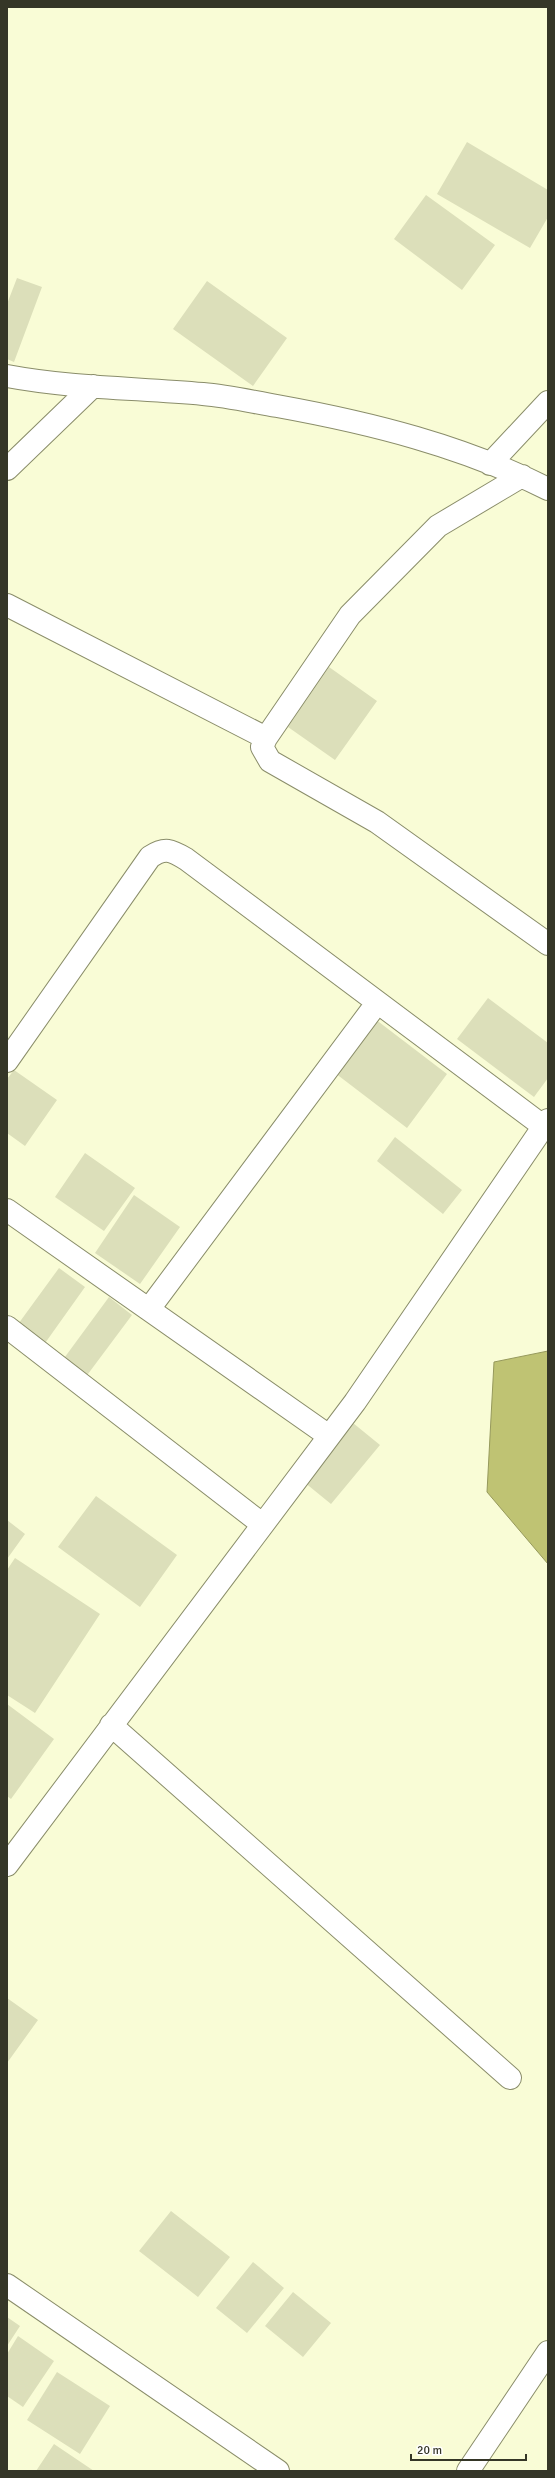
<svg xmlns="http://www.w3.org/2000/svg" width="555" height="2478" viewBox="0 0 555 2478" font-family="Signika,sans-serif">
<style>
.water{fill:#bfc373;stroke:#96995c}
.building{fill:#dcdfba}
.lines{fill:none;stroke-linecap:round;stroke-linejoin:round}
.minor-casing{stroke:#8a8d6a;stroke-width:24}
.minor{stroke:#fff;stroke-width:22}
</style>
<rect width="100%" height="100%" fill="#f9fcd6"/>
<path class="water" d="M548 1351V1564L487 1492 494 1362Z"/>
<path class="building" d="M467 142 548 190V217L530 248 437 194Z
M426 195 495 245 462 290 394 239Z
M17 278 42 287 14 362 7 359V304Z
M207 281 287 338 253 386 173 329Z
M329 667 377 701 335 760 288 727Z
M488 998 548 1043V1078L534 1097 457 1039Z
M375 1019 447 1074 407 1128 335 1073Z
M14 1070 57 1100 25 1146 7 1133V1079Z
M395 1137 462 1190 443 1214 377 1161Z
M85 1153 135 1188 104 1231 55 1197Z
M134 1195 180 1227 140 1284 95 1253Z
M59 1268 85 1287 43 1346 16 1327Z
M109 1297 132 1315 85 1378 62 1361Z
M353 1423 380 1445 331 1504 304 1482Z
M96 1496 177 1555 140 1607 58 1547Z
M7 1520 25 1534 7 1559Z
M15 1558 100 1614 35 1713 7 1695V1570Z
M7 1704 54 1739 11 1799 7 1796Z
M7 1998 38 2020 7 2063Z
M171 2211 230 2257 198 2297 139 2251Z
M253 2262 284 2288 247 2333 216 2308Z
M293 2292 331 2323 303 2357 265 2326Z
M7 2317 20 2326 7 2346Z
M18 2336 54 2361 23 2407 7 2396V2354Z
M57 2372 110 2406 80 2454 27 2420Z
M54 2444 94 2471H36Z"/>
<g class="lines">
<g class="minor-casing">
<path id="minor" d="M7 376C71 388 137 388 203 394 228 396 253 402 277 406 371 423 463 446 548 489
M490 464 548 402
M7 469 93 386
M522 476 438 526 350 615 266 738 262 747 270 761 377 822 548 944
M7 605 266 738
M7 1061 150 857C165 847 171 850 186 859L543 1126
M7 1210 329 1436
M149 1309 377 1003
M7 1327 262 1524
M111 1725 510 2078
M7 1865 355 1402 548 1120
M7 2285 278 2471
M468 2471 548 2352"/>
</g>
<use href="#minor" class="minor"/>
</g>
<rect width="555" height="2478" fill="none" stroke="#353627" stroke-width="16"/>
<path d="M411 2454v6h115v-6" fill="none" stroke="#353627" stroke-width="2"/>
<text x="417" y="2454" font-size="12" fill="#353627" stroke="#ffffff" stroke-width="3" paint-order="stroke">20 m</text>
</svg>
